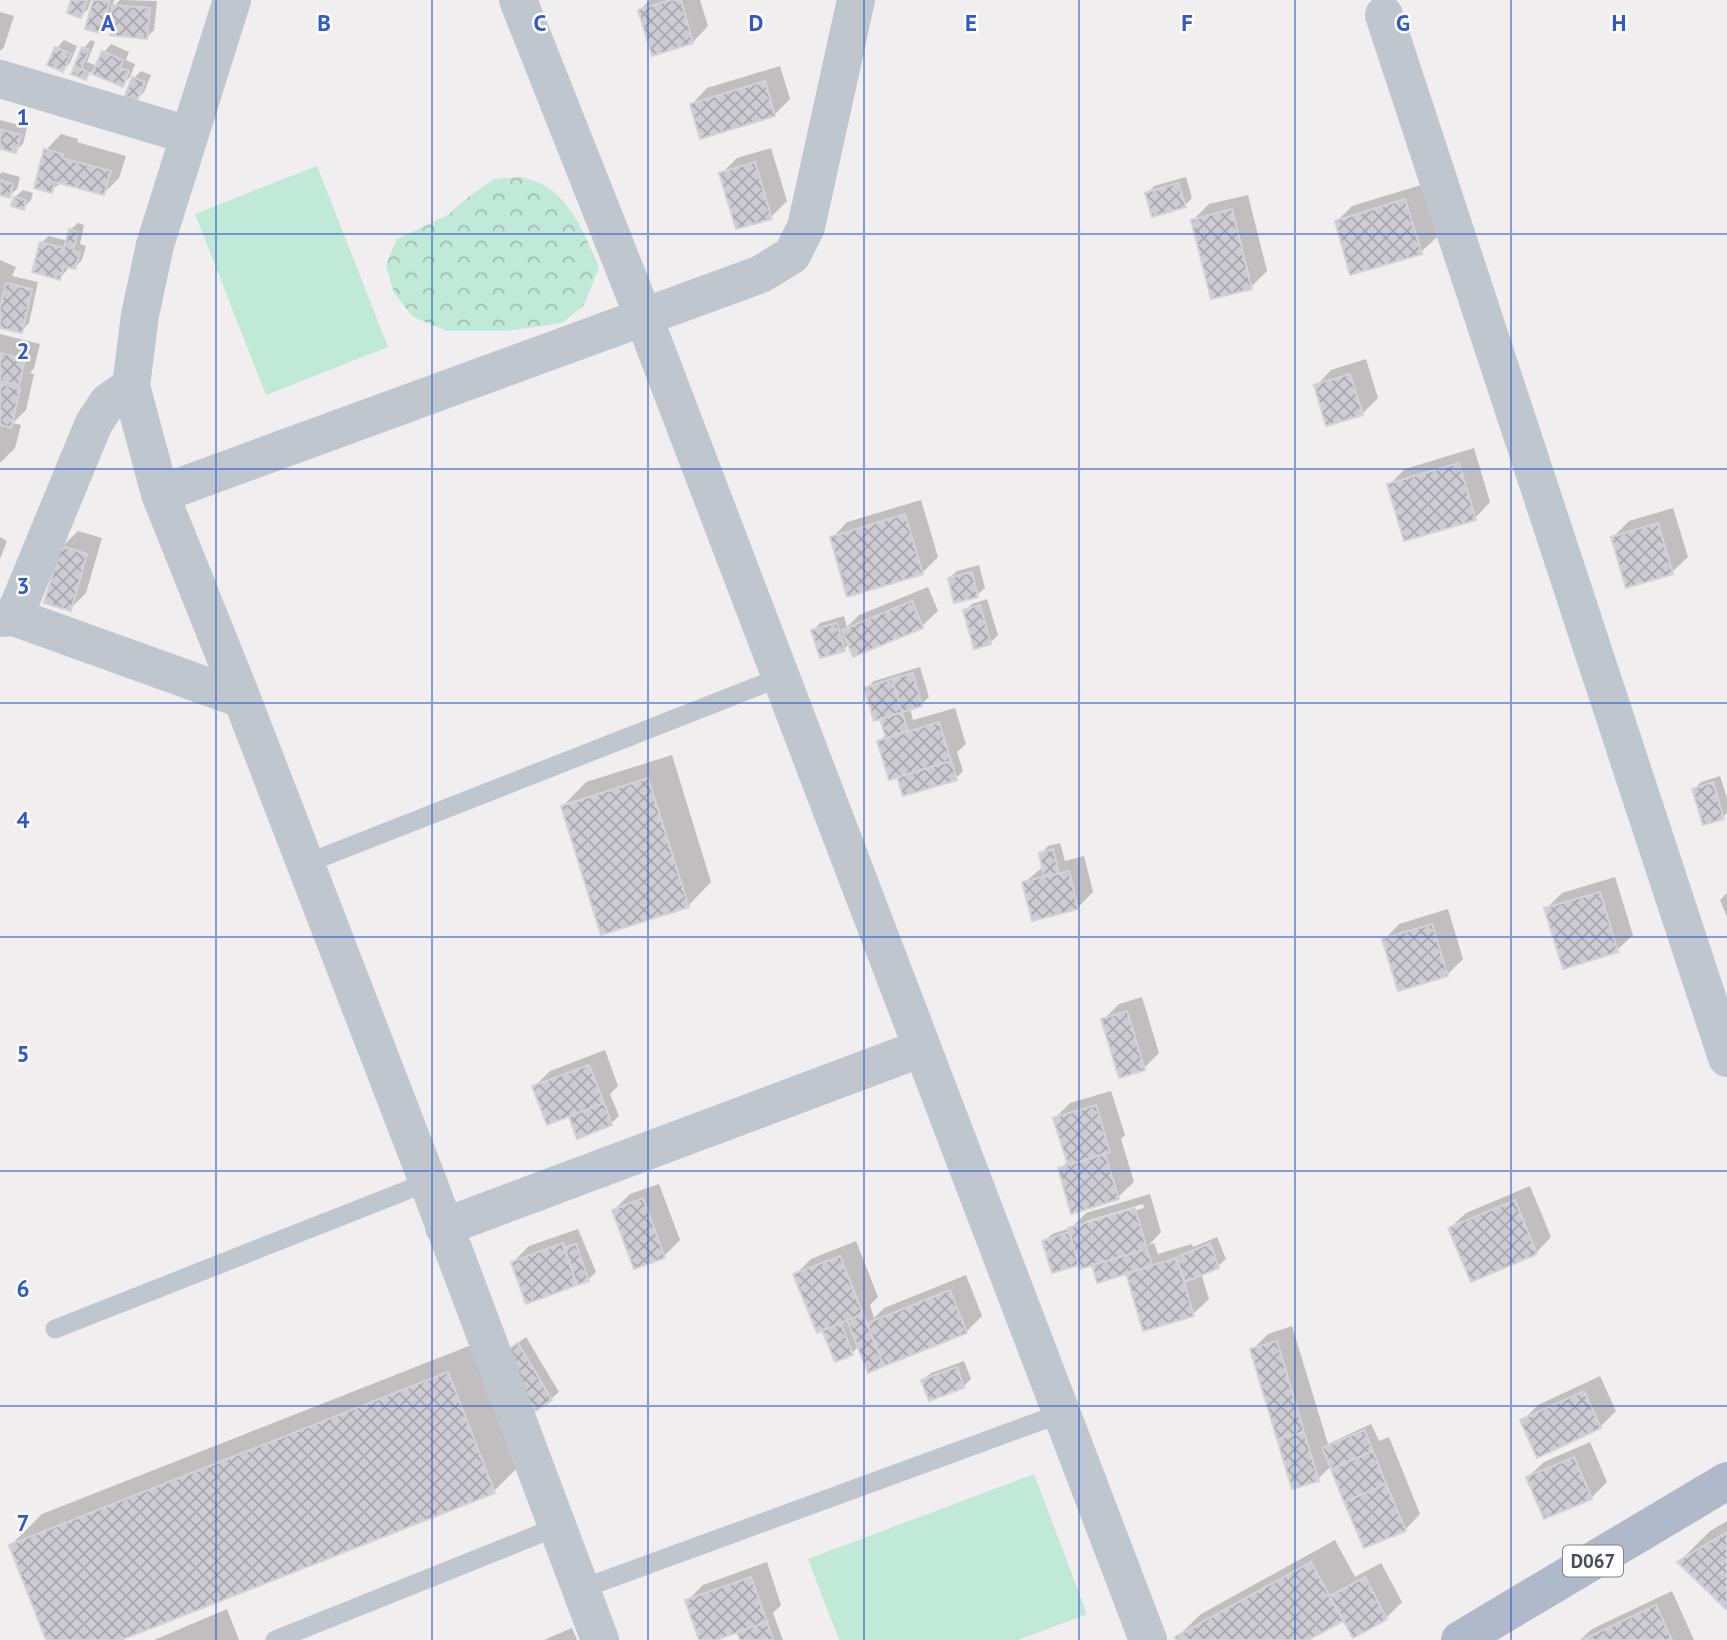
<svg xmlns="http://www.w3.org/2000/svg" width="1727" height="1640" viewBox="0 0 1727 1640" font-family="'PT Sans',sans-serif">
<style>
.green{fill:#c1e9d7}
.forest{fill:url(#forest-crowns)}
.shadow{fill:#0003;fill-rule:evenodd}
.building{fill:url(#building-cross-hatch);stroke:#d2d3d8;stroke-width:2}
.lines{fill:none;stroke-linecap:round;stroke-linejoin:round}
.lane{stroke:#c0c6ce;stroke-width:19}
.street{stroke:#c0c6ce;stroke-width:38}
.primary{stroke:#b0b9c9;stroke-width:38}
.grid{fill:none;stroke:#2e59c9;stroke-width:2;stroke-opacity:0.55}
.labels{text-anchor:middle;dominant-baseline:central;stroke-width:5;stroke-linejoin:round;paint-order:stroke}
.shield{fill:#fff;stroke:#7f838b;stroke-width:2}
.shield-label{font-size:19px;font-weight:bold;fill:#484e59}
.grid-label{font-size:23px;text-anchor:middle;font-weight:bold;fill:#2e59c9;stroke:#fff;stroke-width:5;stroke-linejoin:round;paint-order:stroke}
</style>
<defs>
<pattern id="forest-crowns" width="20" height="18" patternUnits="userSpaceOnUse" patternTransform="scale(1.75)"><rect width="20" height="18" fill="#c1e9d7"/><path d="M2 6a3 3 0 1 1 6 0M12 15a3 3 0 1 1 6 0" fill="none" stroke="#9fbfb1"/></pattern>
<pattern id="building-cross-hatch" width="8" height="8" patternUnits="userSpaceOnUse" patternTransform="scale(1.75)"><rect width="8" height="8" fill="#ccccd2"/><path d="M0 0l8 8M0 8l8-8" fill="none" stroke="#a8a8ad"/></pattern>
</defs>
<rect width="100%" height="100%" fill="#f0eeee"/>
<path class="green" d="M317 166 388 347 266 395 195 214Z
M1034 1474 1087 1614 1018 1640H839L808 1559Z"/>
<path class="forest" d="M522 177C531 180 541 183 548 188 572 202 588 242 599 267L584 305 562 323 507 331H447L413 317 394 293 386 265 397 239 448 215 467 198 494 179Z"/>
<path class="shadow" d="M73 0H91L88 9 81 16Z
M95 0H114L107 24 100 32Z
M120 0 157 1 154 30 147 37 114 6Z
M650 0H700L708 26 693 42 640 10Z
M0 12 14 16 4 47 0 51Z
M64 40 77 46 70 63 63 70 57 48Z
M91 40 95 42 87 62 97 66 85 78 73 73 84 48Z
M111 44 129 52 126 60 135 64 130 77 122 85 94 73 104 52Z
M780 66 790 99 774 115 692 104 707 88Z
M141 71 151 75 144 92 137 99 134 78Z
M0 120 27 127 23 144 15 151 0 147Z
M61 134 78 139 77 142 126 156 119 178 104 193 61 182 51 191 46 150Z
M771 148 787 201 771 217 721 174 737 158Z
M2 172 20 177 17 189 9 196 0 193V174Z
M1186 177 1192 198 1185 205 1147 194 1154 186Z
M1421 185 1437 237 1421 252 1337 221 1352 206Z
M23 190 33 193 31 200 23 208 15 197Z
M1248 195 1267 271 1251 287 1193 220 1209 204Z
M78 223 84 225 80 244 86 246 82 260 75 267 68 265 67 270 60 278 41 243 49 236 68 241 70 230Z
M0 260 16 267 12 276 38 282 29 323 21 331 0 326 2 305 0 307Z
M0 334 40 344 34 368 30 373 34 374 26 410 13 423 21 425 15 448 0 463Z
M1366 359 1378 398 1362 414 1316 386 1331 370Z
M1474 448 1490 502 1475 518 1389 485 1405 469Z
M921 500 938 557 922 573 832 538 847 522Z
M1673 508 1688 557 1672 572 1613 537 1629 521Z
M78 531 102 538 86 593 70 609 62 547Z
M0 537 7 541 0 559Z
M979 565 985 588 977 595 949 578 957 571Z
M928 587 938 611 922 626 849 644 844 649 813 631 820 623 844 616 847 627 859 615Z
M987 599 998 635 990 643 965 611 972 604Z
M920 667 929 697 921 704 910 708 913 720 955 708 966 744 957 752 963 771 956 778 898 775 879 742 886 734 881 716 866 688 874 681Z
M672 755 711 882 688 906 563 806 586 782Z
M1720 776 1727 798V813L1723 817 1694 789 1701 782Z
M1060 843 1065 861 1084 856 1093 892 1078 907 1024 883 1044 866 1041 854 1048 846Z
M1615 877 1633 935 1617 950 1546 909 1562 893Z
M1727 893V917L1720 900Z
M1448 909 1463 959 1447 975 1384 940 1399 924Z
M1142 997 1159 1053 1144 1068 1103 1020 1119 1004Z
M605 1050 618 1086 610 1094 619 1116 611 1123 534 1087 550 1071Z
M1111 1091 1125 1135 1121 1139 1134 1182 1118 1197 1060 1169 1068 1161 1055 1118 1070 1103Z
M659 1184 680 1240 664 1256 614 1210 630 1194Z
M1530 1186 1551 1237 1536 1253 1450 1228 1466 1213Z
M1150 1194 1161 1232 1149 1245 1154 1243 1158 1254 1192 1244 1193 1247 1217 1237 1226 1259 1218 1266 1201 1273 1209 1299 1193 1314 1127 1272 1080 1263 1044 1241 1052 1234 1071 1228 1086 1213ZM1143 1204 1144 1208 1086 1225V1221Z
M578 1229 596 1272 588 1280 513 1262 529 1246Z
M856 1241 878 1297 870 1305 874 1318 884 1308 966 1275 982 1316 966 1332 869 1371 859 1346 852 1353 823 1328 795 1275 811 1259Z
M1292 1326 1328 1444 1371 1424 1379 1441 1389 1437 1420 1514 1405 1530 1331 1466 1318 1479 1252 1350 1268 1334Z
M526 1337 559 1392 551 1399 503 1354Z
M479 1342 525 1460 494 1491 116 1640H48L11 1545 42 1514Z
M964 1361 971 1379 963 1387 923 1380 931 1373Z
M1600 1376 1616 1411 1600 1427 1538 1455 1523 1420 1538 1405Z
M1590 1442 1607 1482 1591 1498 1528 1477 1544 1462Z
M1727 1521V1607L1679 1562 1710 1531Z
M1335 1540 1355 1577 1381 1563 1402 1602 1386 1618 1353 1636 1344 1618 1304 1640H1179L1177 1637 1201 1614Z
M767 1562 781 1605 773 1613 783 1640H742L744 1628 710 1640H701L687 1601 703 1585Z
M1672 1591 1694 1640H1580L1592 1629Z
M227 1609 239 1640H154Z
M572 1628 577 1640H544Z"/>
<path class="building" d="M71 0H87L81 18 67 13Z
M93 0H110L100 33 85 29Z
M670 0H681L693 43 652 56 638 10Z
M112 5 150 8 147 39 110 35Z
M55 47 71 54 63 72 47 65Z
M82 47 89 50 81 69 89 73 86 80 71 74Z
M102 51 123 60 120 68 129 71 123 87 92 74Z
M132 77 145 82 137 101 125 96Z
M765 81 775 116 700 139 690 104Z
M0 129 21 135 16 153 0 149Z
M44 149 63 154 62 158 111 171 104 195 55 182 52 193 34 188Z
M755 162 772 219 736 229 719 173Z
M0 180 13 184 10 198 0 195Z
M1178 183 1186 207 1152 217 1145 193Z
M14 197 26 200 24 210 11 206Z
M1405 199 1422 254 1350 275 1335 221Z
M1232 209 1252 289 1211 299 1191 220Z
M69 229 78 232 73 251 80 253 75 269 64 266 60 280 32 272 40 242 64 248Z
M6 283 32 289 22 333 0 328V307Z
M0 353 25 359 19 386 0 381Z
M1350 374 1363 415 1326 426 1314 385Z
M0 384 20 389 11 428 0 425Z
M1459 463 1476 520 1404 541 1387 484Z
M905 514 923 574 847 597 830 537Z
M1658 523 1673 574 1626 588 1611 537Z
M61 546 87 554 71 611 44 603Z
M972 572 978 597 954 603 948 578Z
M912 601 923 628 853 657 842 630Z
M980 605 991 644 974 649 963 610Z
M837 623 845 651 820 658 811 630Z
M913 673 922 706 902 712 892 679Z
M892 679 902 712 874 721 864 688Z
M902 712 908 731 886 738 880 719Z
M939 722 951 761 889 780 877 741Z
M951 761 957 780 903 796 897 777Z
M648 778 689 907 601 935 561 806Z
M1713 782 1724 819 1703 825 1692 789Z
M1053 849 1059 873 1044 877 1039 853Z
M1069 871 1078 909 1032 921 1022 882Z
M1600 892 1618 952 1563 969 1544 908Z
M1432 924 1448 976 1398 991 1382 939Z
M1127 1011 1145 1070 1119 1078 1101 1019Z
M589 1065 604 1103 547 1125 532 1086Z
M604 1103 612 1125 577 1139 569 1116Z
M1096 1105 1110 1152 1068 1165 1053 1118Z
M1105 1154 1119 1199 1071 1214 1058 1168Z
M643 1198 665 1258 634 1269 612 1210Z
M1515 1200 1537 1254 1471 1282 1448 1228Z
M1135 1208 1147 1249 1080 1269 1068 1228Z
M1069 1232 1079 1265 1052 1273 1042 1241Z
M563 1243 577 1285 526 1304 511 1262Z
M1210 1243 1219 1268 1185 1282 1175 1258Z
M576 1244 589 1281 577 1285 564 1248Z
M1147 1249 1152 1266 1097 1283 1092 1265Z
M840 1256 863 1314 817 1333 793 1274Z
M1177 1258 1194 1316 1143 1331 1126 1273Z
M950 1290 967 1333 884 1366 867 1323Z
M863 1314 884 1366 868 1373 847 1320Z
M841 1323 853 1355 835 1362 822 1330Z
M1277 1341 1304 1432 1277 1439 1250 1349Z
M518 1343 552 1400 535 1411 501 1354Z
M957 1367 964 1388 929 1401 921 1380Z
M448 1372 495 1493 121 1640H46L9 1545Z
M1584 1391 1601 1428 1537 1458 1520 1420Z
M1364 1430 1373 1451 1331 1469 1322 1448Z
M1304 1432 1319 1481 1292 1489 1277 1439Z
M1373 1451 1386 1484 1344 1502 1331 1469Z
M1574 1457 1592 1499 1544 1519 1526 1477Z
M1386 1484 1406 1531 1364 1548 1344 1502Z
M1727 1532V1610L1677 1562Z
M1311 1562 1343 1621 1308 1640H1177L1175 1637Z
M751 1577 767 1622 716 1640H699L685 1600Z
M1365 1577 1387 1619 1353 1638 1330 1596Z
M1656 1605 1672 1640H1582Z
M767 1622 773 1640H740L737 1632Z"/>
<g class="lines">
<path class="lane" d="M305 864 781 677
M55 1329 428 1182
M581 1589 1062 1413
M275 1640 557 1527"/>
<path class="street" d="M232 0 155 245 140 315 131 386 160 494 242 699 428 1182 600 1640
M518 0 644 318 1148 1640
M1384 15 1727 1058
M0 79 188 135
M160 494 761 274 792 255 806 227 856 0
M14 617 94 423 108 402 131 386
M0 618 14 617 242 699
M444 1227 922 1048"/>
<path class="primary" d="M1460 1640 1727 1481"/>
</g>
<path class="grid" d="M216 0V1640M432 0V1640M648 0V1640M864 0V1640M1079 0V1640M1295 0V1640M1511 0V1640M0 234H1727M0 469H1727M0 703H1727M0 937H1727M0 1171H1727M0 1406H1727"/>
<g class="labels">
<rect class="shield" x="1563" y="1545.5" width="60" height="31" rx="5"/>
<g class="shield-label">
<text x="1593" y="1561">D067</text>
</g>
</g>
<g class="grid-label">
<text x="108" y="31">A</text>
<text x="324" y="31">B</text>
<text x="540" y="31">C</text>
<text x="756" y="31">D</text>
<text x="971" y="31">E</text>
<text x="1187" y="31">F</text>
<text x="1403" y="31">G</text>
<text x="1619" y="31">H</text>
<text x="23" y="125">1</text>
<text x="23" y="359">2</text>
<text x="23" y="594">3</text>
<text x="23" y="828">4</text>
<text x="23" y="1062">5</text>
<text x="23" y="1297">6</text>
<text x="23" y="1531">7</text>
</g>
</svg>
